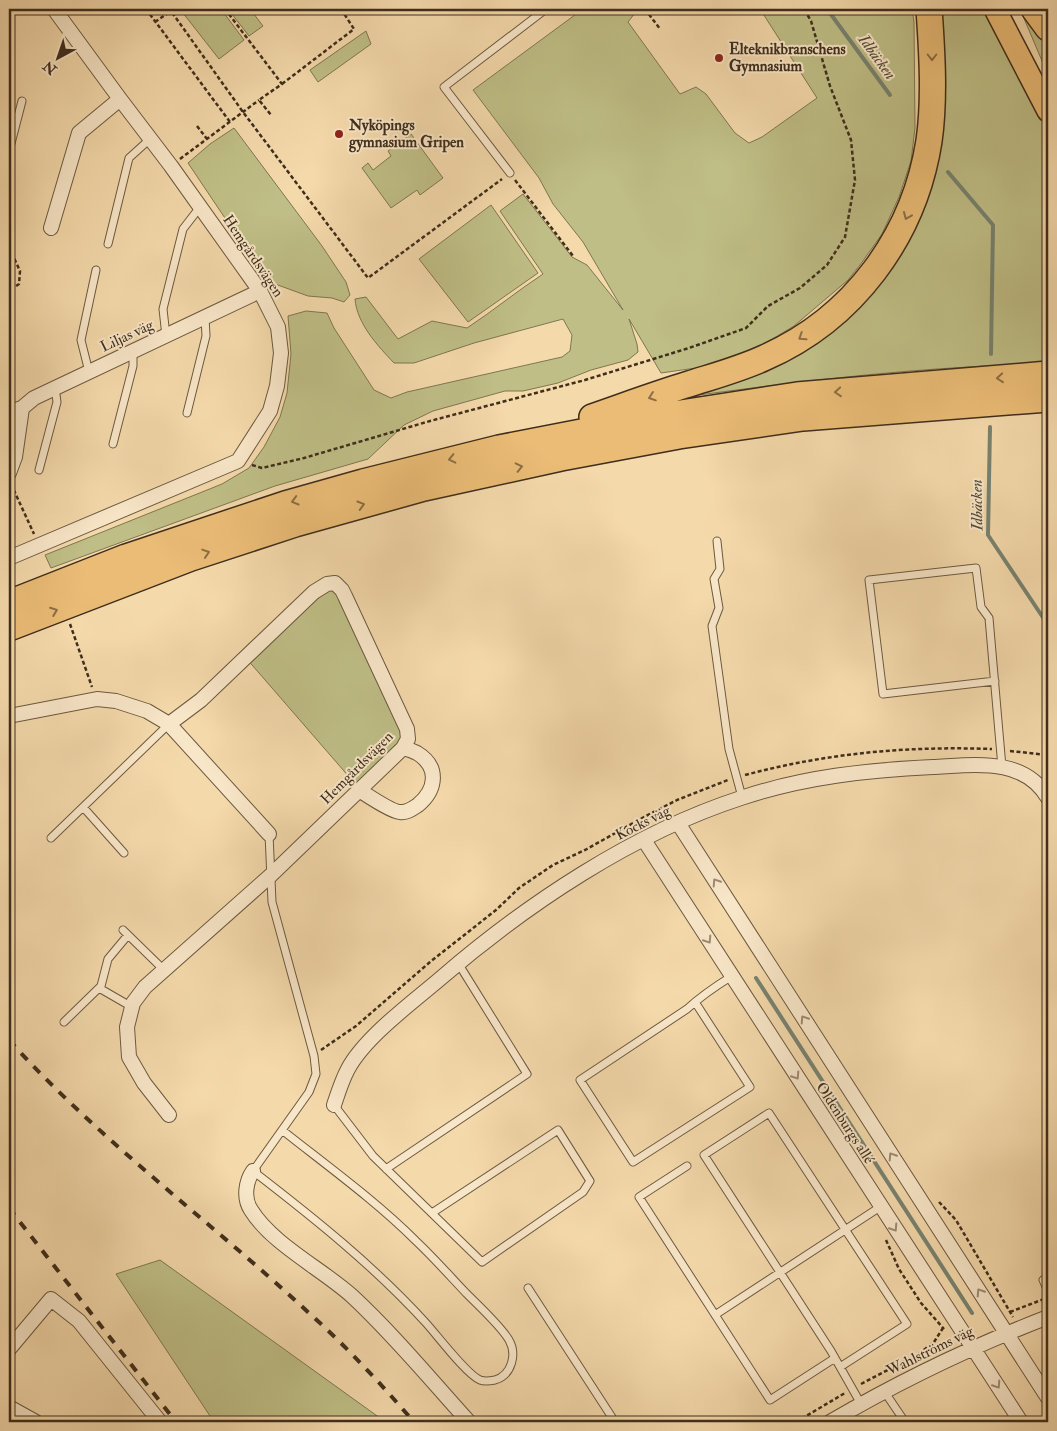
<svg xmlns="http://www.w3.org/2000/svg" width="1057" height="1431" viewBox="0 0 1057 1431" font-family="'IM FELL Double Pica',serif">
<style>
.green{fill:#bfbe86;stroke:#7f7651}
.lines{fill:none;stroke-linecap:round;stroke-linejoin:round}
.stream{stroke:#778271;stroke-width:4}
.service-casing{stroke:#6c5940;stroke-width:9}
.minor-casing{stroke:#6c5940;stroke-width:16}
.primary-casing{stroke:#3f2e1c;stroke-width:24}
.motorway-casing{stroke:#3f2e1c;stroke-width:28}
.path{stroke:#3f2e1c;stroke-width:2.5;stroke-dasharray:4 2.5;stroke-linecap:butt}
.service{stroke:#f8e6c8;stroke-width:7}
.minor{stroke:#f8e6c8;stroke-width:14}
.primary{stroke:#eabc76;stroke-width:21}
.motorway{stroke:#eabc76;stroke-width:25}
.rail{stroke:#3f2e1c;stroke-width:4;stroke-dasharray:9 9;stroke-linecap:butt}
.oneway{stroke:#8c6e44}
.oneway2{stroke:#9c8a72}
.poi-dot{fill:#8f2418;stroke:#f8e6c8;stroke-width:2}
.labels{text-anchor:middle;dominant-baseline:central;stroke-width:4;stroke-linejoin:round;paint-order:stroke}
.poi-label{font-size:15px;font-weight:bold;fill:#3f2e1c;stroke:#f8e6c8;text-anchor:start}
.street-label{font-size:15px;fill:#3f2e1c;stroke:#f8e6c8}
.water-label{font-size:16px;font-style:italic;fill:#524a38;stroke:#f8e6c8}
</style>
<rect width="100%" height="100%" fill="#f4d9ab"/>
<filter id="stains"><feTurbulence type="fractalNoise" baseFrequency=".004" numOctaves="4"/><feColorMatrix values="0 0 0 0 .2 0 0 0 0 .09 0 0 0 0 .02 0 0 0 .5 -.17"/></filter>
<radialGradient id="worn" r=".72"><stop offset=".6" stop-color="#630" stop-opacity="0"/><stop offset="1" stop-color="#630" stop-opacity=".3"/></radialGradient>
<path class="green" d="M189 9H221L244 40 219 59 183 13Z
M228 9H250L263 26 249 36Z
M583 9H638L628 22 680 94 696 87 706 94 735 133 749 143 762 137 817 98 760 9H912L914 22 915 128 911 161 899 197 882 234 860 265 848 280 794 326 747 354 703 367 661 373 629 319 637 344 638 352 628 360 591 370 558 383 523 391H505L433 411 404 425 368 459 275 486 51 568 45 555 222 484 249 468 264 447 280 417 287 393 291 354 288 316 306 311 327 313 334 328 374 390 391 398 407 392 562 357 570 351 572 335 563 319 474 343 414 363H394C378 346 357 324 355 299L366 297 398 339 432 321 467 328C493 311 517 291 543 274L500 211 523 194 572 257 587 265 623 310 583 242 553 204 539 178 473 90Z
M937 9H986L1048 130V364C924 366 800 381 677 398L768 364 913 222Z
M1020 9H1025L1048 38V75Z
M366 31 371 44 318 82 310 70Z
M234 128 322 246 346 282 350 295 344 302 332 298 308 296 275 284 237 236 188 163 210 144Z
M411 134 443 178 420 195 417 190 391 208 362 168 368 163 373 170 391 156 388 151Z
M491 205 538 273 468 322 419 259Z
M337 588 403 728V742L357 786 246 658 314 594Z
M160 1260 380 1418 384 1422H214L116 1274Z"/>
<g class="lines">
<path class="stream" d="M827 9 890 95
M948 172 993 225 991 354
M990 427 988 535 1048 625
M756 978 972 1313"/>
<g class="service-casing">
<path id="service" d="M9 151 22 101
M510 173 444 87 546 9
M108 244 129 158 150 139
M166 336 163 309 183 229 200 207
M89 372 81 340 96 270
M187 413 206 336 205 317
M113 444 133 366V352
M39 470 57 402 55 388
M717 541 720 569 714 579 719 608 712 626 729 749 742 797
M995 681 883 694 869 580 976 568 981 607 989 618 1002 767
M83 807 124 853
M269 834 272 902 314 1056 316 1074 309 1092 253 1171C314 1218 374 1266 426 1323 437 1335 467 1375 480 1380 485 1382 490 1381 495 1380 512 1375 517 1354 509 1340 501 1326 478 1305 466 1293 449 1275 433 1257 416 1241 376 1201 326 1165 282 1130
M51 838 169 724
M123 930 164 970
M99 988 132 1007
M695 1002 750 1087 633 1162 580 1080 687 1009C701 996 716 986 732 976
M64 1022 101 986 108 959 128 935
M334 1105 373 1156 482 1262 583 1192 590 1181 558 1130 432 1213
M687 1166 639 1197 770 1400 835 1358
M386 1169 527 1074 458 963
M1048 1276 1043 1280 1048 1291
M528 1288 615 1422
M715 1315 880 1207
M840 1367 907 1324 769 1113 704 1155 831 1351 861 1404
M884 1391 905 1422"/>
</g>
<g class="minor-casing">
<path id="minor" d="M51 228 79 133 120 99
M9 412 22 408 34 398 260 291
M9 473 15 457 22 408
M9 558 238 461 270 411 277 386 281 353 278 327 260 291 171 166 120 99 54 9
M9 716 97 699 116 701 147 711 169 724 269 834
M359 790C367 795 392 812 400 812 407 813 412 809 418 805 436 790 440 767 417 753 413 751 407 749 403 748
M678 823 1048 1398
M644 840 1021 1422
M334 1105C338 1093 342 1080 348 1069 365 1037 413 1002 441 978 527 904 633 833 741 798 803 777 868 770 933 767 975 765 1024 757 1048 798
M169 1115 144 1083 129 1057 127 1027 133 1003 145 987 270 876 403 748 408 739 407 729 345 596 342 590 335 583 327 584 314 592 201 700 169 724
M253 1171C246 1181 243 1198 251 1210 272 1244 322 1269 352 1296 394 1335 431 1380 469 1422
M9 1349 51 1299 79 1321 160 1422
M9 1407 36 1422
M830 1422C900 1381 973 1346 1048 1317"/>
</g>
<g class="primary-casing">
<path id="primary" d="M995 9 1048 111"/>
</g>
<g class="motorway-casing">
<path id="motorway" d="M1034 9 1048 28
M592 417C624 406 656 394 689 384 714 376 740 369 764 358 853 319 914 237 929 141 935 100 932 51 929 9
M9 603 126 557 285 504 363 482 499 448 674 414 797 395 1048 374
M9 628 191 558 295 524 424 488 561 458 679 436 803 418 1048 399"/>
</g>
<path class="path" d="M146 9 230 122
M175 9 171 11 243 112 368 278 502 179
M225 9 282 84 259 100 271 115
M645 9 660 29
M155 22 171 11 169 9
M282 84 354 29 341 9
M197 126 207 139
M180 159 259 100
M515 180 573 256
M9 247 20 271 19 284 9 291
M252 465 262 468 304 458 430 421 585 380 689 348 746 328 768 306 800 288 827 265 845 237 855 180 851 140 830 86 811 21 804 9
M11 484 34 534
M70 624 92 687
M1010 751 1048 755
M745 775C828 753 907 746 992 749
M321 1050 356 1026 430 962 496 910 519 888 553 865 585 850 644 817 677 800 728 780
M939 1202 956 1220 1013 1317
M886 1240 899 1269 921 1303 944 1329
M1010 1312 1044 1299
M861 1384 920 1353 934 1342 943 1328
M796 1422 845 1393"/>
<use href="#service" class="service"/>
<use href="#minor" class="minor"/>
<use href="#primary" class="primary"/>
<use href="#motorway" class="motorway"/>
<path class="rail" d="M9 1040C100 1141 210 1221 309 1313 347 1347 381 1384 414 1422
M9 1208 176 1422"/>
</g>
<defs><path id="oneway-chevron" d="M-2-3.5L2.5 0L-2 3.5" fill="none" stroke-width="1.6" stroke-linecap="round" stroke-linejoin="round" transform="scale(1.25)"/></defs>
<g class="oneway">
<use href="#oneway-chevron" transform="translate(932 57) rotate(90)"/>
<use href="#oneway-chevron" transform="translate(907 216) rotate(113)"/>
<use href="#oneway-chevron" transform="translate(802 337) rotate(147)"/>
<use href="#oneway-chevron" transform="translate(1000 378) rotate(175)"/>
<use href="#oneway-chevron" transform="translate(838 392) rotate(175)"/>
<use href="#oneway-chevron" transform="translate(652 397) rotate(161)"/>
<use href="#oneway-chevron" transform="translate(452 459) rotate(167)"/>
<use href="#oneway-chevron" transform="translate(519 467) rotate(-13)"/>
<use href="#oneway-chevron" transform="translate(295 501) rotate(164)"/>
<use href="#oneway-chevron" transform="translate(361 505) rotate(-16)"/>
<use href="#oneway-chevron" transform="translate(206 553) rotate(-18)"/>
<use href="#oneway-chevron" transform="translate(54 611) rotate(-21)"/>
</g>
<g class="oneway2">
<use href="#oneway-chevron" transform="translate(716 882) rotate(-123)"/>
<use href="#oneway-chevron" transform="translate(708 940) rotate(57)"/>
<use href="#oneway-chevron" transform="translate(804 1019) rotate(-123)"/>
<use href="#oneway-chevron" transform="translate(796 1076) rotate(57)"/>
<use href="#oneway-chevron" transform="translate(892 1156) rotate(-123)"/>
<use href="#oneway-chevron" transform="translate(894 1228) rotate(57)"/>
<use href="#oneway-chevron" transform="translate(980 1292) rotate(-123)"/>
<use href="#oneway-chevron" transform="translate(997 1385) rotate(57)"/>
</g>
<g class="poi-dot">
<circle cx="719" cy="58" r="5"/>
<circle cx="339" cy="134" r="5"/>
</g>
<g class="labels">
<g class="poi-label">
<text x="729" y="49">Elteknikbranschens<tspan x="729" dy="17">Gymnasium</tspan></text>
<text x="349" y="125">Nyköpings<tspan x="349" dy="17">gymnasium Gripen</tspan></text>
</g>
<g class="street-label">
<text transform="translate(253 256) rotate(56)">Hemgårdsvägen</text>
<text transform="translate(127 336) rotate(-25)">Liljas väg</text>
<text transform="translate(357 768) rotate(-45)">Hemgårdsvägen</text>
<text transform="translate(643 823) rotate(-27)">Kocks väg</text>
<text transform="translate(845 1123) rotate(57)">Oldenburgs allé</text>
<text transform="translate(930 1351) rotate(-26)">Wahlströms väg</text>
</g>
<g class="water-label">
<text transform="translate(877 57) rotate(54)">Idbäcken</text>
<text transform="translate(977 505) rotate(-91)">Idbäcken</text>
</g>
</g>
<rect width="1057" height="1431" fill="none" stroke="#f4d9ab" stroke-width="30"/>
<rect x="10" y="10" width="1037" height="1411" fill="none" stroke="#3f2e1c" stroke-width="2.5"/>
<rect x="15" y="15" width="1027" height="1401" fill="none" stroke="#3f2e1c"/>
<g transform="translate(58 58) rotate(220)" stroke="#f8e6c8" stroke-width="4" paint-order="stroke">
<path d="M0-4L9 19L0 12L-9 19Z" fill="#3f2e1c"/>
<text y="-8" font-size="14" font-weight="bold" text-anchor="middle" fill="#3f2e1c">N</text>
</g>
<rect width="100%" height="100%" filter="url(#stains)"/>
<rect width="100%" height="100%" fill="url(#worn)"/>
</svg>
